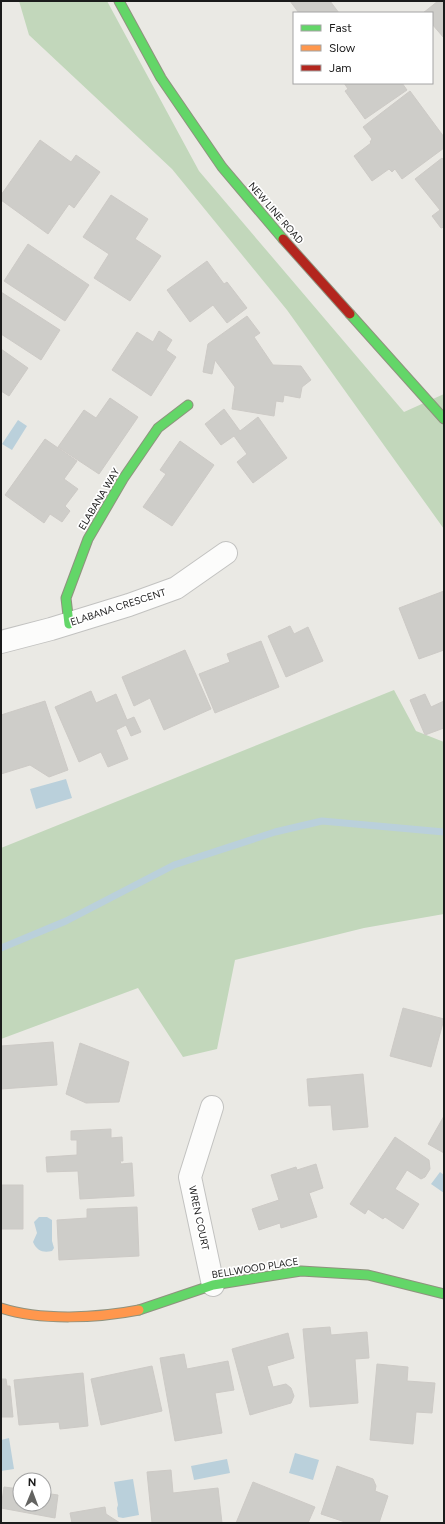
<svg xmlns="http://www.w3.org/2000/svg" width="445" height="1524" viewBox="0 0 445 1524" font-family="Figtree,sans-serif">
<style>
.forest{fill:#c2d7bb}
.water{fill:#bad0db}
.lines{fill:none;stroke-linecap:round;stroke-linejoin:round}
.stream{stroke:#bad0db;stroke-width:7}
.building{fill:#cecdc9;stroke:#cdcac6}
.street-casing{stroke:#c2c2c0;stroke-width:24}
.fast-casing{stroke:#8f927e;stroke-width:11}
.slow-casing{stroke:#8f927e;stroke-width:11}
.jam-casing{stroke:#8f927e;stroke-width:11}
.street{stroke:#fcfcfb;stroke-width:22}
.fast{stroke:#63d668;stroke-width:9}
.slow{stroke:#ff974d;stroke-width:9}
.jam{stroke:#b3261e;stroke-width:9}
.labels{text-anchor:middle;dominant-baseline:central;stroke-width:3.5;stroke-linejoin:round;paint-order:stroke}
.street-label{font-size:10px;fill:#1b1b1b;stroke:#fff}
</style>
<rect width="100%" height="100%" fill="#eae9e4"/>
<path class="forest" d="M19 1H107L199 171 404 412 444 394V529L287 310 172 169 29 35Z
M394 690 416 731 444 742V914L364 928 235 960 217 1049 183 1057 138 988 1 1039V848Z"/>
<path class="water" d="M18 420 27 426 12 450 2 444Z
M66 779 72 798 36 809 30 789Z
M440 1172 444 1175V1193L431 1184Z
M39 1217H47L52 1220V1241L54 1248 52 1251C43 1253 37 1251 33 1242L37 1233 34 1222Z
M9 1438 14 1469 1 1471V1440Z
M295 1453 319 1460 313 1480 289 1473Z
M227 1459 230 1473 194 1480 191 1466Z
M133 1479 139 1515 123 1518 118 1517 117 1508 118 1505 114 1482Z"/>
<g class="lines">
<path class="stream" d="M1 948 66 921 174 865 275 832 322 821 444 832"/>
</g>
<path class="building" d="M290 1H330L339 13H299Z
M438 1H444V38L432 24V13H423Z
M344 83H402L407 90 365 119 345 91 348 89Z
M410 91 444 137V148L402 179 395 169 392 172 389 169 372 181 354 156 371 143 370 142 372 139 363 127Z
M40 140 71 162 76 155 100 172 74 208 69 204 48 234 1 200V195Z
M442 158 444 160V227L441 228 432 216 440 210 415 179Z
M111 195 148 219 135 239 161 256 130 301 94 278 109 254 83 237Z
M28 244 89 285 65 321 4 281Z
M207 261 224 284 227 282 247 308 227 323 213 305 190 322 167 290Z
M1 292 60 330 41 360 1 334Z
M247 316 260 333 254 337 273 365 301 366 311 380 302 387 300 398 284 395 283 402 276 401 274 416 232 409 235 387 215 360 212 374 203 372 208 344Z
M159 331 172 340 166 350 176 357 151 396 112 370 137 332 153 342Z
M1 349 28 368 9 396 1 391Z
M110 398 138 417 99 474 58 447 84 410 96 418Z
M224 409 240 431 258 417 287 458 253 483 237 462 247 454 234 436 221 445 205 424Z
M45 439 77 461 64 479 78 489 65 506 70 511 62 522 50 514 44 523 5 495Z
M180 441 214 465 172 526 143 507 166 474 160 470Z
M444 591V650L419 659 399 608Z
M290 626 294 634 308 627 323 661 286 677 268 636Z
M261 641 279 687 215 713 199 674 230 662 227 654Z
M185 650 211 709 164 730 150 698 134 706 122 677Z
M91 691 96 703 116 694 127 720 134 717 141 732 131 736 126 725 116 730 128 759 108 767 101 752 79 762 55 707Z
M425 694 431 707 444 701V728L425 735 410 700Z
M45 701 68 770 49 777 30 765 1 774V715Z
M403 1008 444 1019 431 1067 390 1056Z
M53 1042 57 1085 1 1089V1046Z
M80 1043 129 1062 119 1102 86 1103 66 1094Z
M363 1074 368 1127 333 1130 331 1105 309 1106 307 1079Z
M444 1116V1153L428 1144Z
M111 1129V1138L122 1137 123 1161H120L121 1164 132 1163 134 1196 80 1199 78 1171 47 1172 46 1157 77 1155V1140H71V1131Z
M395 1137 429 1160 430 1169 425 1177 421 1179 407 1170 395 1189 419 1204 403 1229 385 1217 383 1219 368 1209 365 1214 350 1204Z
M316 1164 323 1188 309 1193 317 1217 281 1228 280 1223 259 1230 252 1209 279 1200 271 1175 296 1167 297 1170Z
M1 1185H23V1229H1Z
M137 1207 139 1256 59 1260 57 1220 87 1218V1209Z
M330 1327 331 1335 367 1332 369 1358 355 1359 358 1403 310 1407 303 1329Z
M288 1333 294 1358 267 1366 273 1387 286 1384 291 1388 294 1396 291 1403 250 1415 232 1349Z
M184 1354 187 1369 228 1361 234 1390 215 1393 222 1433 175 1441 160 1358Z
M377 1364 408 1367 407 1381 435 1383 432 1413 416 1412 413 1444 370 1440Z
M152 1366 162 1411 101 1425 91 1379Z
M83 1373 88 1426 60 1429 59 1422 19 1425 14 1380Z
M1 1379H6L7 1386H10L13 1417H1Z
M337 1466 373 1479 376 1486 375 1491 388 1496 379 1523H348L321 1514Z
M171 1470 173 1493 218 1488 222 1523H152L147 1472Z
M253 1482 315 1507 308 1523H236Z
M4 1487 20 1489V1504H44V1493L58 1495 55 1518 1 1508Z
M105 1507 106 1514 120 1523H72L70 1513Z"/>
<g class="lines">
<g class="street-casing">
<path id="street" d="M1 642 51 629 129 605 176 588 226 553
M212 1107 190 1177 213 1285"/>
</g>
<g class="fast-casing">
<path id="fast" d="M119 1 161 78 222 167 283 239
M350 314 444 419
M69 624 66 598 88 539 123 479 158 428 188 405
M139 1310 213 1285 301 1271 368 1275 444 1294"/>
</g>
<g class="slow-casing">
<path id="slow" d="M1 1308C41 1321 98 1318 139 1310"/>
</g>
<g class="jam-casing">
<path id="jam" d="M283 239 350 314"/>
</g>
<use href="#street" class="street"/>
<use href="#fast" class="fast"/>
<use href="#slow" class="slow"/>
<use href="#jam" class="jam"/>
</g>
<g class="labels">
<g class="street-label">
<text transform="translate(276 213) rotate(49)">NEW LINE ROAD</text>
<text transform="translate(99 499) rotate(-59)">ELABANA WAY</text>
<text transform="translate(118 607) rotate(-18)">ELABANA CRESCENT</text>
<text transform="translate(199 1218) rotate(78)">WREN COURT</text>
<text transform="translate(255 1268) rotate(-9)">BELLWOOD PLACE</text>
</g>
</g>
<rect width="445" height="1524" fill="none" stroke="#1b1b1b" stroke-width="4"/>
<rect x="293" y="12" width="140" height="72" fill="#ffffff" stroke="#a4a4a4"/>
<rect x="301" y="25" width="20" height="6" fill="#63d668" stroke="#a4a4a4"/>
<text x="329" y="32" font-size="12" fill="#1b1b1b">Fast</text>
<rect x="301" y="45" width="20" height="6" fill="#ff974d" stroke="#a4a4a4"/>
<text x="329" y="52" font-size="12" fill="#1b1b1b">Slow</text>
<rect x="301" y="65" width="20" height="6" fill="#b3261e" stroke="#a4a4a4"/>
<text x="329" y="72" font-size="12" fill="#1b1b1b">Jam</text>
<g transform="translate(32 1492) rotate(1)"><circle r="19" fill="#ffffff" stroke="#a4a4a4"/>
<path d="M0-3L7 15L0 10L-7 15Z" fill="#636361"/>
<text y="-6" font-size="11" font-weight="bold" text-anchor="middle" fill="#1b1b1b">N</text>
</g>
</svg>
